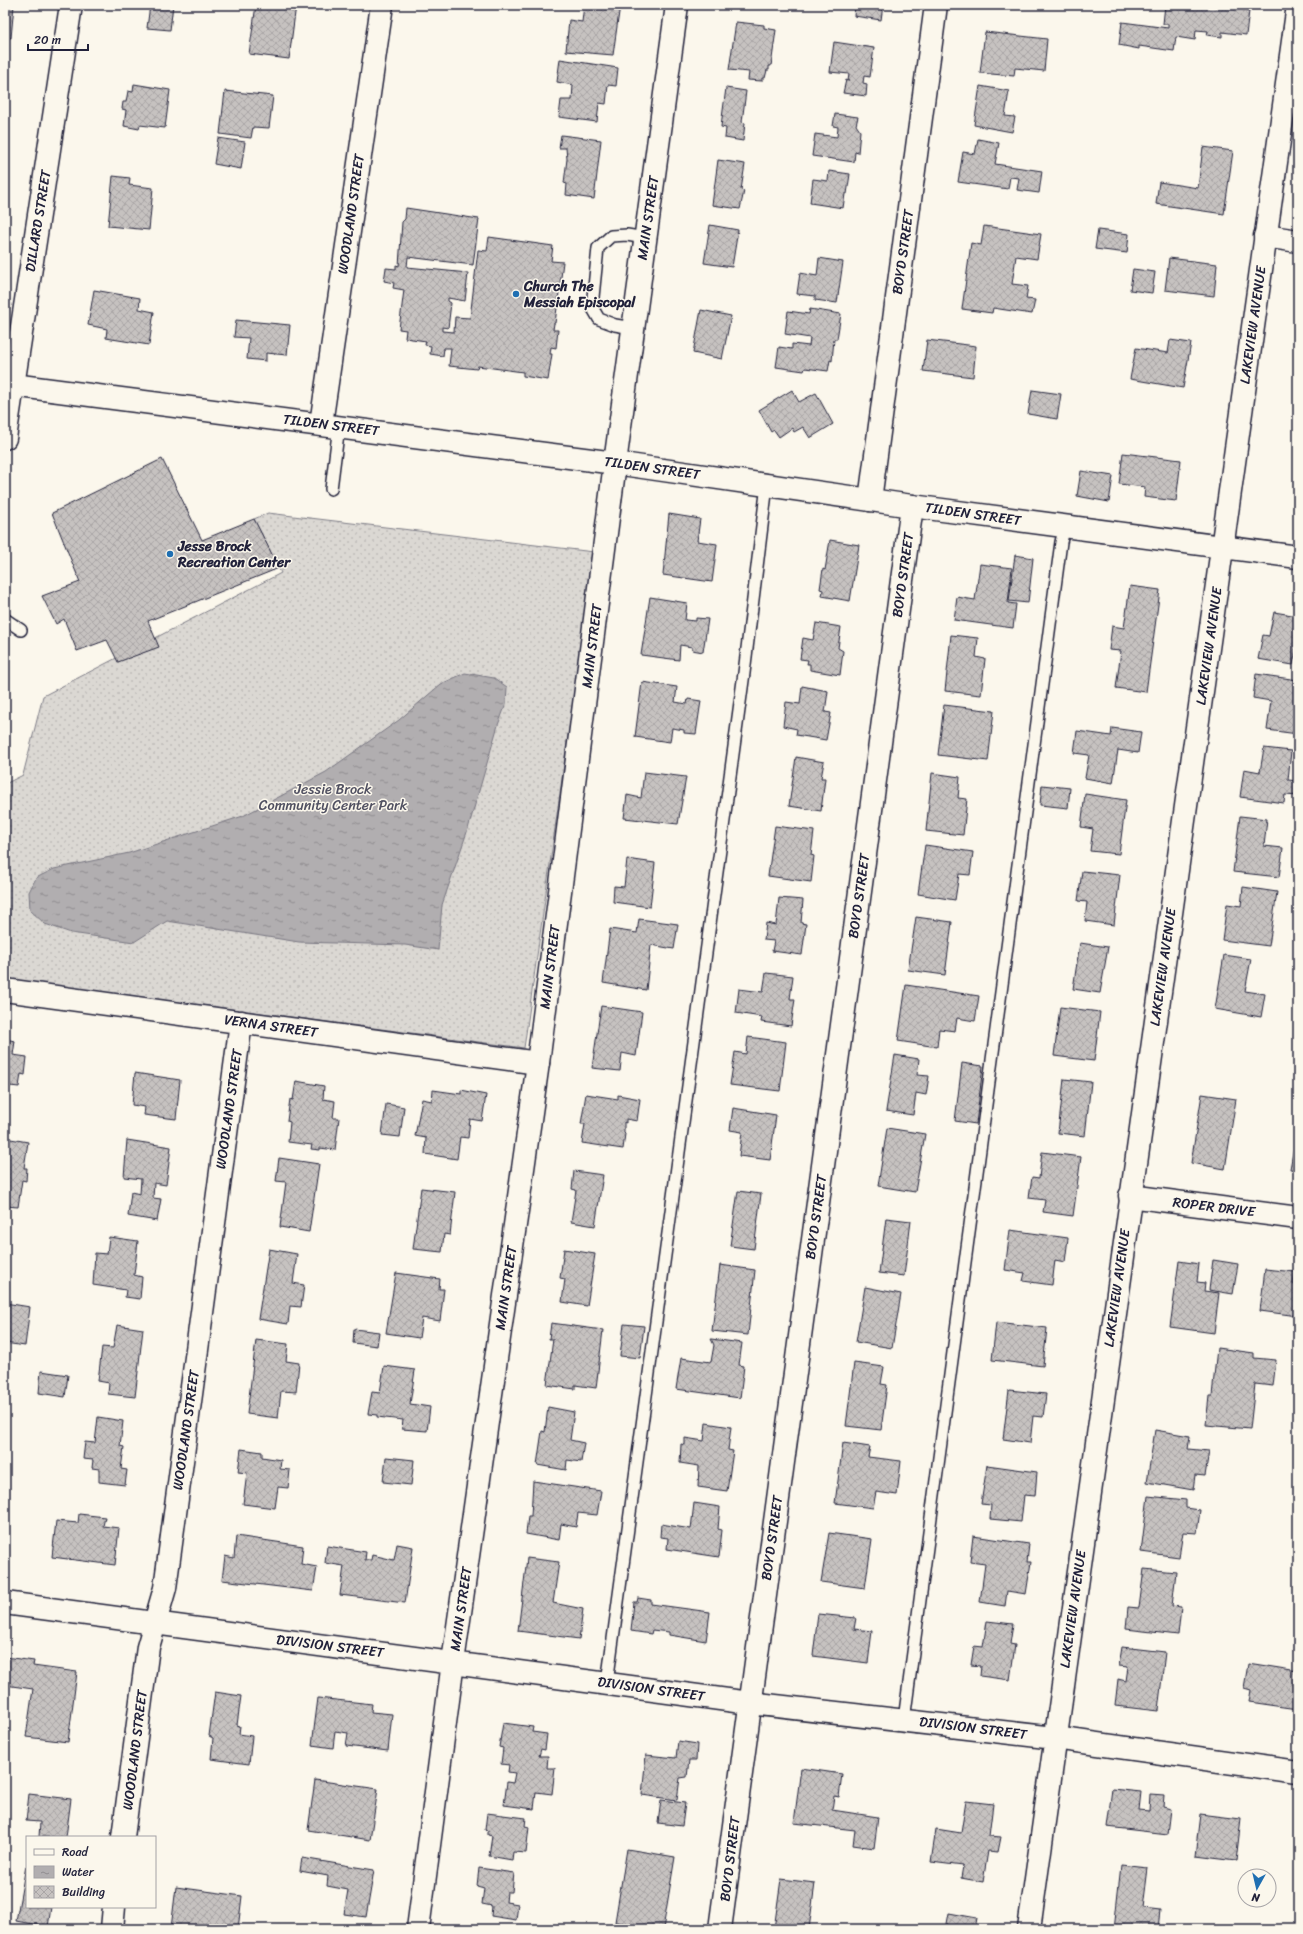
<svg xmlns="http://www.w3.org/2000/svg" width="1303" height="1934" viewBox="0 0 1303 1934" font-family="Sriracha,sans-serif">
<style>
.grass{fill:url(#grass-dots);stroke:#7e7d87}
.water{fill:url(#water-ripples);stroke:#787681}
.building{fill:url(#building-cross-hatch);stroke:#22223b}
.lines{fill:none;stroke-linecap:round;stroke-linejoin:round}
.lane-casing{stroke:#22223b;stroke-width:14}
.street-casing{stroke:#22223b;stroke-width:25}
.secondary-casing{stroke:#22223b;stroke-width:25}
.lane{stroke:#fbf7ec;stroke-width:11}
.street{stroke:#fbf7ec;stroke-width:22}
.secondary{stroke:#fbf7ec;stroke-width:22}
.poi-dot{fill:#1f6fb2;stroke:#fbf7ec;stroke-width:1.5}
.labels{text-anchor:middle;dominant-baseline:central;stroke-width:3;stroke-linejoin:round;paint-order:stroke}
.street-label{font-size:14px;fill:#22223b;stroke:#fbf7ec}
.poi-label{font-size:14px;font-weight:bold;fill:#22223b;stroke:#fbf7ec;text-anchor:start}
.park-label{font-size:14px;fill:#505061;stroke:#fbf7ec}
</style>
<defs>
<pattern id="grass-dots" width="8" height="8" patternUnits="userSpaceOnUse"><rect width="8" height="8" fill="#dbd8d3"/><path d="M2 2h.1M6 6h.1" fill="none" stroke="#bcb9b6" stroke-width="1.8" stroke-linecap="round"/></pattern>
<pattern id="water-ripples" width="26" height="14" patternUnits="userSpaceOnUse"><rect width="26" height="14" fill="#b1aeb0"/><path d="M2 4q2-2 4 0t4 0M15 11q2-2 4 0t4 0" fill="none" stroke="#908d90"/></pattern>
<pattern id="building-cross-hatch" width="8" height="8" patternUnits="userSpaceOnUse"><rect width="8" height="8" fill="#c6c2c0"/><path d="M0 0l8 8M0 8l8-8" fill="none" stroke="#aaa6a6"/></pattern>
</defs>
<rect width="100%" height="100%" fill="#fbf7ec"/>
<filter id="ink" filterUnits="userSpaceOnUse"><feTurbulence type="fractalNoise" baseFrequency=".025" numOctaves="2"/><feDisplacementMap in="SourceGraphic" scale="8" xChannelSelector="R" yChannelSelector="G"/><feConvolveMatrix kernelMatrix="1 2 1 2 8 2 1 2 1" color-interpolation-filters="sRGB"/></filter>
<g filter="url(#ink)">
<path class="grass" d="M268 513 594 552 524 1048 5 979V784L23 775 43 696 281 573 254 519Z"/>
<path class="water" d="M465 673 494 678 507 687 506 704 498 725 468 829 442 905 438 950 405 945 299 942 167 921 134 942 71 933 45 924 30 910 29 892 36 878 54 869 129 853 243 816 326 772 399 720 441 684Z"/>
<path class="building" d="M5 5H14L11 38 5 37Z
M150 5H173L170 30 147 28Z
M256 5H296L289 59 249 54Z
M584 5H620L613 55 566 51 569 20 582 22Z
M855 5H883L881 20 854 16Z
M1165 5H1248L1247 11H1249L1246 35 1222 32V37L1207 35 1208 31 1196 30 1195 40 1176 37 1174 51 1139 46V49L1119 45 1122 22 1168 28V24H1163Z
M736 22 764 25V28L776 30 771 66H769V70H767L765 78H762V81L748 80 749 72 729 70Z
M985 32 1047 39 1044 71 1015 68 1014 76 980 73Z
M834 42 874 48 870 77 864 76 863 83 867 84 866 96 843 93 846 80 848 81 849 74 830 72Z
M560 59 618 68 616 86 608 85 606 104 599 103 597 122 559 117 561 100H572L573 85 557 82Z
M134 84 170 90 165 128 140 125 139 129 124 126 126 110 122 109 123 102H126L128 91 133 92Z
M980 86 1009 91 1005 116 1015 117 1012 132 974 125Z
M726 88 746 91 742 122 745 123 743 141 725 138 726 128 721 127 722 118Z
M225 91 273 96 269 128 253 127 251 138 220 134Z
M835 114 858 117 856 125 860 131 858 153 855 152 854 162 812 156 815 134 837 137 838 127 833 126Z
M561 135 601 140 594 199 566 195 567 184 564 183 567 159 566 148H559Z
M218 138 245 142 241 169 214 164Z
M978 139 999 143 995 164 1042 171 1039 193 1017 190 1019 178 1010 177 1008 189 958 182 963 152 975 154Z
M1203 147 1233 151 1224 214 1156 204 1159 182 1198 188Z
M718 160 745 164 741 190 744 191 740 209 712 205Z
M829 171 850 174 847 194H845L843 208 810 203 813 179 828 181Z
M113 176 130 178 129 185 153 188 149 230 108 226Z
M406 208 479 219 473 265 408 257 407 267 468 273 465 301 448 298V301L451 303 448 328 442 327V331L454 332 455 317 470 318 478 250 487 251 489 237 553 246 551 261 563 262 555 323H554L553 330H558L556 348 551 347 550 354H552L548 380 523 376V372L478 366 477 369 449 366 451 348H444L443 356 430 354 431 346 425 345 426 341 405 338 406 330 399 329 404 290 393 288 394 283 384 281 386 268 396 269V265L399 266 402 222 405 219Z
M710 225 738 230 732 267 704 263Z
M984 226 1041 234 1037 259 1016 256 1012 284 1028 286 1026 299 1035 300 1032 314 993 308 992 313 962 309 971 243 981 245Z
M1098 230 1129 234 1127 253 1095 249Z
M819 258 843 262 837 303 815 300V296L797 294 800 273 817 276Z
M1169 258 1217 264 1214 296 1165 290Z
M1133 269 1155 272 1152 293 1130 290Z
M94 290 140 298 139 309 154 312 149 345 106 338 107 329 88 325Z
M810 309 841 314 837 339H834L832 361 830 360 828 371 805 368 804 371 776 367 779 347 792 349V344L809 346 810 338 785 334 788 311 809 314Z
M701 310 731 316 722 359 693 353Z
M236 320 290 325 287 355 266 353V361L247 359 249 338 234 337Z
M927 340 976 346 973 377 923 371Z
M1170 340 1191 343 1183 388 1130 379 1136 348 1168 353Z
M792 390 799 402 816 393 833 424 810 438 803 427 794 432 792 428 779 437 774 430 771 432 759 410Z
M1032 390 1061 394 1057 419 1028 414Z
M1123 453 1181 460 1176 501 1144 497 1145 487 1119 484Z
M162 459 202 540 254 519 279 568 148 621 159 647 118 662 107 640 77 651 64 619 56 624 42 596 80 582 52 513Z
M1081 471 1113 476 1109 502 1077 496Z
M669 514 700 519 697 541 717 544 712 582 663 575Z
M830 540 859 545 850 601 822 596 823 590 820 589 823 569 825 570Z
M1015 555 1033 558 1028 603 1009 601Z
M980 564 1012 568 1008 603 1016 604 1013 628 954 620 957 597 975 600Z
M1130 586 1160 590 1146 692 1116 688 1121 651 1109 650 1112 626 1124 628Z
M650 597 687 603 685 620 696 621V618L708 619 703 652 692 650V647L680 645 679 660 641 655Z
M1274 612 1298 616V637L1293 665 1258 659 1263 635 1269 636Z
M816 623 841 627 838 648 843 651 840 675 810 670V664H807L808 660 800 659 803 638 813 640Z
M951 635 978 638 976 657 985 659 981 695 945 691Z
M1256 674 1298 680V734L1267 730 1271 701 1253 698Z
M642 682 677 687 675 702 687 704 688 699 701 701 696 734 684 733V730L672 728 670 742 635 737Z
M802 686 828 691 825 712 831 713 826 740 796 735 797 729 783 726 786 702 800 704Z
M944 705 994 711 988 761 938 755Z
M1112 728 1141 732 1138 753 1118 750 1113 783 1085 778 1089 755 1074 753 1077 731 1111 736Z
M1264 748 1291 751 1288 780 1298 781V796L1285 795 1284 803 1240 797 1244 769 1260 772Z
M796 757 824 762 821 778H825L821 811 789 806Z
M644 772 686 777 678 824 624 818 627 795 641 798Z
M932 773 960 777 958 798 967 799 963 835 926 831Z
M1042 785 1070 788 1068 808 1040 805Z
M1085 794 1126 800 1119 854 1090 851 1093 829 1081 827Z
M1240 816 1267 819 1264 846 1283 848 1279 877 1233 872Z
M775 826 814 831 811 855 814 856 811 882 768 876Z
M925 845 973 852 970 875 959 874 955 900 918 894Z
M627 859 655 863 650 907 613 902 614 886 624 887Z
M1082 871 1120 875 1114 925 1085 921 1087 902 1078 901Z
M1243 887 1277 892 1269 946 1222 940 1227 904 1241 906Z
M779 898 803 900 801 923 806 924 802 955 772 951 774 941 764 940 766 923 776 925Z
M916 917 952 922 945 975 908 970Z
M639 919 678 924 674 949 651 945 646 990 603 983 610 929 637 933Z
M1080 943 1108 947 1100 993 1073 989Z
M1224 955 1251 959 1245 991 1265 994 1261 1017 1215 1009Z
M766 973 793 976 790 999H795L791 1026 761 1022 762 1017 736 1013 739 989 763 992Z
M906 985 979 996 975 1021 957 1018 955 1031 939 1029 937 1047 898 1041Z
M601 1006 642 1012 636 1056 622 1053 620 1071 592 1068Z
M1060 1007 1100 1012 1094 1061 1054 1056Z
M748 1037 786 1042 780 1091 730 1085 735 1052 746 1054Z
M5 1039 15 1041 13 1055 27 1057 25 1075 21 1074 19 1087 10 1086 8 1100H5Z
M895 1055 919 1059 917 1075 929 1076 926 1095 916 1093 913 1115 886 1111Z
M962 1063 983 1066 976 1124 955 1121Z
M135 1073 180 1080 176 1119 144 1115 145 1107 132 1105Z
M1064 1079 1091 1082 1085 1136 1058 1133Z
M296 1081 324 1086 323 1099 335 1101 333 1118H339L335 1150 320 1148V1150L311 1149 312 1145 288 1142 290 1122 287 1121 290 1099 293 1100Z
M433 1090 461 1094V1090L486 1095 482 1121 470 1119 468 1138 460 1137 457 1159 425 1154 426 1138 415 1136 422 1099 432 1101Z
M586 1094 618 1099V1095L640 1099 637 1121 626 1119V1123L624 1122V1133L625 1134 623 1149 582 1143 585 1124H581Z
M1202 1094 1236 1099 1225 1169 1191 1163Z
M386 1104 404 1107 400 1137 382 1135Z
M733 1108 776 1115 770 1160 739 1156 742 1132 730 1130Z
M887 1128 925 1134 915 1192 878 1186Z
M5 1138 28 1142 24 1168H27L26 1181 22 1180 18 1207 5 1206Z
M127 1140 171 1147 166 1185 154 1183 153 1198 161 1199 157 1221 128 1216 131 1192 140 1194 141 1179 124 1177Z
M1295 1141 1298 1142V1170L1290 1169Z
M1042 1152 1081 1157 1073 1216 1043 1212 1045 1200 1029 1198 1032 1177 1039 1178Z
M279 1158 319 1164 309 1232 280 1227 286 1182 276 1181Z
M574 1171 603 1175 595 1226 571 1222 576 1190 572 1189Z
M421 1188 455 1192 450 1235 444 1234 442 1252 413 1249Z
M738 1191 761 1194 754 1249 730 1246Z
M886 1218 911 1221 904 1276 879 1273Z
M1010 1230 1068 1238 1065 1262 1055 1260 1052 1285 1023 1281 1025 1273 1005 1270Z
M109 1237 138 1241 134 1275 142 1277 140 1299 125 1297 126 1290 93 1285 95 1253 107 1254Z
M269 1249 297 1254 293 1283 304 1285 301 1307 290 1306 288 1324 258 1319Z
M564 1249 595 1254 587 1306 562 1302 565 1279 560 1278Z
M1213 1260 1238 1264 1233 1294 1209 1290Z
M1179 1261 1199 1264 1197 1282 1205 1283 1204 1291 1219 1293 1214 1333 1170 1327Z
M720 1265 755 1270 748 1335 712 1331Z
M1265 1269 1295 1272 1293 1284 1298 1285V1316L1260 1311Z
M396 1273 440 1279 439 1289H444L440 1321 422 1318 419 1338 386 1333Z
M865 1287 901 1294 892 1348 856 1342Z
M5 1303 30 1307 25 1346 5 1343Z
M996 1322 1047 1328 1043 1366 992 1360Z
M551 1323 603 1330 596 1388 575 1385V1389L547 1385 553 1339H549Z
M624 1324 644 1326 640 1358 620 1356Z
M117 1325 143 1329 135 1397 108 1394 109 1383 98 1381 102 1347 113 1348Z
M354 1329 379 1332 377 1346 353 1343Z
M711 1339 742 1343 739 1365 744 1366 740 1398 676 1389 681 1358 711 1362 714 1345Z
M256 1340 288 1344 286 1361 299 1363 296 1392 281 1391 278 1418 247 1414Z
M1217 1348 1254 1353V1358L1276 1360 1273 1386 1255 1384 1250 1429 1206 1425 1209 1396H1212Z
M854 1363 884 1367 881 1384 887 1385 881 1430 846 1426Z
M384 1366 415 1370 410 1404 430 1407 427 1431 402 1429 403 1420 377 1417V1415L368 1414 372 1392 380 1393Z
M41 1371 68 1375 65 1397 39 1393Z
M1009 1390 1046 1394 1043 1417 1033 1416 1030 1443 1003 1439Z
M548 1407 574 1412 570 1440 584 1443 581 1462 567 1460 566 1470 537 1465 542 1431 545 1432Z
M98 1417 123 1421 120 1446 124 1447 121 1469 127 1470 125 1485 99 1482V1469L92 1468 93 1460 83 1459 85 1442 95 1443Z
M706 1423 731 1427 728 1450 733 1451 727 1491 698 1487 699 1466 680 1463 681 1444 685 1445V1438L704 1441Z
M1155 1430 1190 1436 1188 1449 1209 1451 1205 1476 1195 1475 1193 1490 1147 1482Z
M843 1443 870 1447 868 1457 901 1461 897 1495 876 1492 873 1508 835 1503Z
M241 1449 262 1452V1457L281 1460 280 1469 290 1470 288 1488 278 1487 275 1508 243 1504 247 1473 238 1472Z
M386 1457 414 1460 411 1485 383 1482Z
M987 1465 1037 1472 1035 1496 1024 1495 1021 1522 990 1519 991 1505 981 1504Z
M533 1481 601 1491 597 1515 578 1513 576 1527 561 1524 559 1540 526 1534 528 1516H531Z
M1148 1496 1186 1500V1508L1200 1510 1197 1533 1183 1532 1179 1557 1141 1552Z
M694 1503 720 1507 718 1529 722 1530 719 1557 667 1549 668 1538 660 1537 661 1524 691 1529Z
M79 1514 105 1517 103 1526 119 1528 115 1565 52 1557 56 1521 78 1523Z
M829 1533 872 1539 865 1588 821 1582Z
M236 1536 303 1546 301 1564 317 1567 313 1591 222 1580 225 1556 234 1558Z
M973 1536 1029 1544 1027 1562H1031L1026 1594 1007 1591 1005 1606 980 1602 985 1564 970 1562Z
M397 1544 413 1547 405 1603 340 1595 344 1566 325 1563 327 1546 366 1552 365 1560H371L372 1555 394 1560Z
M527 1558 559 1562 553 1603 583 1609 579 1639 518 1631Z
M1144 1569 1176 1572 1172 1606 1181 1607 1178 1635 1126 1629 1128 1607 1139 1608Z
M638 1598 651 1600V1604L710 1612 706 1641 669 1635V1632L652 1630 651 1634 631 1631 634 1602H637Z
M818 1614 856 1618 854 1629 872 1631 868 1663 813 1656Z
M987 1621 1013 1624 1010 1644 1015 1645 1010 1680 980 1676 981 1666 971 1665 974 1646 983 1647Z
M1122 1647 1165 1652 1158 1711 1115 1706 1118 1679 1126 1681 1128 1667 1119 1666Z
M5 1657 34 1661 33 1666 77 1672 68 1742 26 1737 33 1689 5 1685Z
M1248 1664 1298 1672V1709L1249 1702 1251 1690 1244 1688Z
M215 1692 241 1696 237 1725 240 1726 239 1734 252 1736 249 1764 211 1759 213 1738 209 1736Z
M318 1698 372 1704 371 1712 392 1714 388 1751 346 1746 348 1733 335 1731 333 1748 312 1745Z
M503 1723 533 1727 532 1732 547 1734 545 1750 541 1749 539 1756H548L547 1768H555L552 1794 536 1792 534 1809 504 1805 507 1782 513 1783 515 1773 508 1772 509 1765 501 1764 503 1748 499 1747Z
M678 1741 697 1744 696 1760H689L687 1777 680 1778 677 1800 642 1795 646 1755 676 1758Z
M801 1768 842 1774 839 1797 834 1796 832 1810 878 1817 874 1848 853 1845 855 1830 794 1823Z
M315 1780 378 1789 370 1840 308 1830Z
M1112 1789 1141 1792 1139 1810 1149 1811 1150 1794 1164 1795 1163 1807 1171 1809 1168 1834 1107 1827Z
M29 1794 71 1799 66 1837H39L40 1822 26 1821Z
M661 1800 685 1803 682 1826 658 1823Z
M966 1801 993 1804 989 1836 1001 1837 998 1852 988 1851 983 1882 961 1878 963 1866 931 1862 936 1829 961 1833Z
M487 1813 526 1818 525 1826 529 1827 526 1853 513 1852 512 1860 489 1856 492 1836 488 1835V1831L485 1830Z
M1200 1814 1241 1819 1236 1861 1195 1856Z
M627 1849 675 1857 663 1929 615 1922Z
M302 1858 374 1870 366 1917 344 1914 348 1890 327 1886 328 1876 300 1871Z
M1121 1865 1148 1868 1143 1908 1160 1910 1158 1929H1114Z
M26 1866 27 1907H51L48 1927 16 1921Z
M479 1868 514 1873 512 1892H507L506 1902 518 1904 516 1920 491 1916 492 1906 482 1904 484 1888 477 1886Z
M781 1879 815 1883 809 1929H774Z
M176 1887 242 1896 238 1929 171 1928Z
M949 1913 977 1918 975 1929H946Z"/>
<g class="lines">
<g class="lane-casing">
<path id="lane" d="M633 328 615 325 599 319 592 307 598 248 611 236 627 235 645 238
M331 489 339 426
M5 619 21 630
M607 1683 744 673 767 485
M904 1720 1061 542 1065 526"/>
</g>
<g class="street-casing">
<path id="street" d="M1265 236 1298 241
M5 384 615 463
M321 424 382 5
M5 438 71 5
M870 500 936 5
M5 990 538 1063
M1130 1196 1298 1218
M1055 1738 1298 1772
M123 1837 148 1647 165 1588 241 1022
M112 1929 114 1907
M720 1929 912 506"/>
</g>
<g class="secondary-casing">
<path id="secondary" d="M615 463 912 506 1298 557
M5 1603 750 1703 1055 1738
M418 1929 453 1662 538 1063 615 463 677 5
M1029 1929 1298 5"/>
</g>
<use href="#lane" class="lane"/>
<use href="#street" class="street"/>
<use href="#secondary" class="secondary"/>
</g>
</g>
<g class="poi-dot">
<circle cx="516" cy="294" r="4"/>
<circle cx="170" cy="554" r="4"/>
</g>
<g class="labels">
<g class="street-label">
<text transform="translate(351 214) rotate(-82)">WOODLAND STREET</text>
<text transform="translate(648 218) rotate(-82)">MAIN STREET</text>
<text transform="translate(38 221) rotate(-81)">DILLARD STREET</text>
<text transform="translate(903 252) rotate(-82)">BOYD STREET</text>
<text transform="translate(1253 325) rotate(-82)">LAKEVIEW AVENUE</text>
<text transform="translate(331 425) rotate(7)">TILDEN STREET</text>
<text transform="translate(652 468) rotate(8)">TILDEN STREET</text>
<text transform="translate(973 514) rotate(8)">TILDEN STREET</text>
<text transform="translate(903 575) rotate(-82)">BOYD STREET</text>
<text transform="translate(592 646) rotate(-83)">MAIN STREET</text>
<text transform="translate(1209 646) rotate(-82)">LAKEVIEW AVENUE</text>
<text transform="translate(859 896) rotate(-82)">BOYD STREET</text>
<text transform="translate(550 967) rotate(-83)">MAIN STREET</text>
<text transform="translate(1163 967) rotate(-82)">LAKEVIEW AVENUE</text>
<text transform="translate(271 1026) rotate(8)">VERNA STREET</text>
<text transform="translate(229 1109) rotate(-82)">WOODLAND STREET</text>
<text transform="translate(1214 1207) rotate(7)">ROPER DRIVE</text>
<text transform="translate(816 1217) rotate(-82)">BOYD STREET</text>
<text transform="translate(506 1288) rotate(-82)">MAIN STREET</text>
<text transform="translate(1117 1288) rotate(-82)">LAKEVIEW AVENUE</text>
<text transform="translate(186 1430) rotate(-82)">WOODLAND STREET</text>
<text transform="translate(772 1538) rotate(-82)">BOYD STREET</text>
<text transform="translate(461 1609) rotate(-82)">MAIN STREET</text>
<text transform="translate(1073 1609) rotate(-82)">LAKEVIEW AVENUE</text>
<text transform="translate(330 1646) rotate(7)">DIVISION STREET</text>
<text transform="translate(651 1689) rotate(8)">DIVISION STREET</text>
<text transform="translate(973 1728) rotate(7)">DIVISION STREET</text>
<text transform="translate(135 1750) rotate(-83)">WOODLAND STREET</text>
<text transform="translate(730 1859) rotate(-83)">BOYD STREET</text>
</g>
<g class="poi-label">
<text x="524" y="286">Church The<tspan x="524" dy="16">Messiah Episcopal</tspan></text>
<text x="178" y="546">Jesse Brock<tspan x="178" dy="16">Recreation Center</tspan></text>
</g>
<g class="park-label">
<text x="333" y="789">Jessie Brock<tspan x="333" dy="16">Community Center Park</tspan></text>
</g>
</g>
<rect width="1303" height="1934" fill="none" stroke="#fbf7ec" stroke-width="20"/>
<rect x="10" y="10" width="1283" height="1914" fill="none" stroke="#22223b" stroke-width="1.5" filter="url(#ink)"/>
<rect x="26" y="1836" width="130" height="72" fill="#fbf7ec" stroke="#a4a2a5"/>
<rect x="34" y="1849" width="20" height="6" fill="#fbf7ec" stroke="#a4a2a5"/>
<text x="62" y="1856" font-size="12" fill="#22223b">Road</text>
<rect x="34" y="1866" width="20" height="12" fill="url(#water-ripples)" stroke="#a4a2a5"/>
<text x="62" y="1876" font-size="12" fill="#22223b">Water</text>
<rect x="34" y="1886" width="20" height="12" fill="url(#building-cross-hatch)" stroke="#a4a2a5"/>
<text x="62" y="1896" font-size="12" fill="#22223b">Building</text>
<g transform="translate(1257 1888) rotate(188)"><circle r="19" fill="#fbf7ec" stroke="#a4a2a5"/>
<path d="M0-3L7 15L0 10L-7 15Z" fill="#1f6fb2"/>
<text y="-6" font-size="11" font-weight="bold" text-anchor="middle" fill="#22223b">N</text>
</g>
<path d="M28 44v6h60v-6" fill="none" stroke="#22223b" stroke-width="2"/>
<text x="34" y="44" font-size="12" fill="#22223b" stroke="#fbf7ec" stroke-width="3" paint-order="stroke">20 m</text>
</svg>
